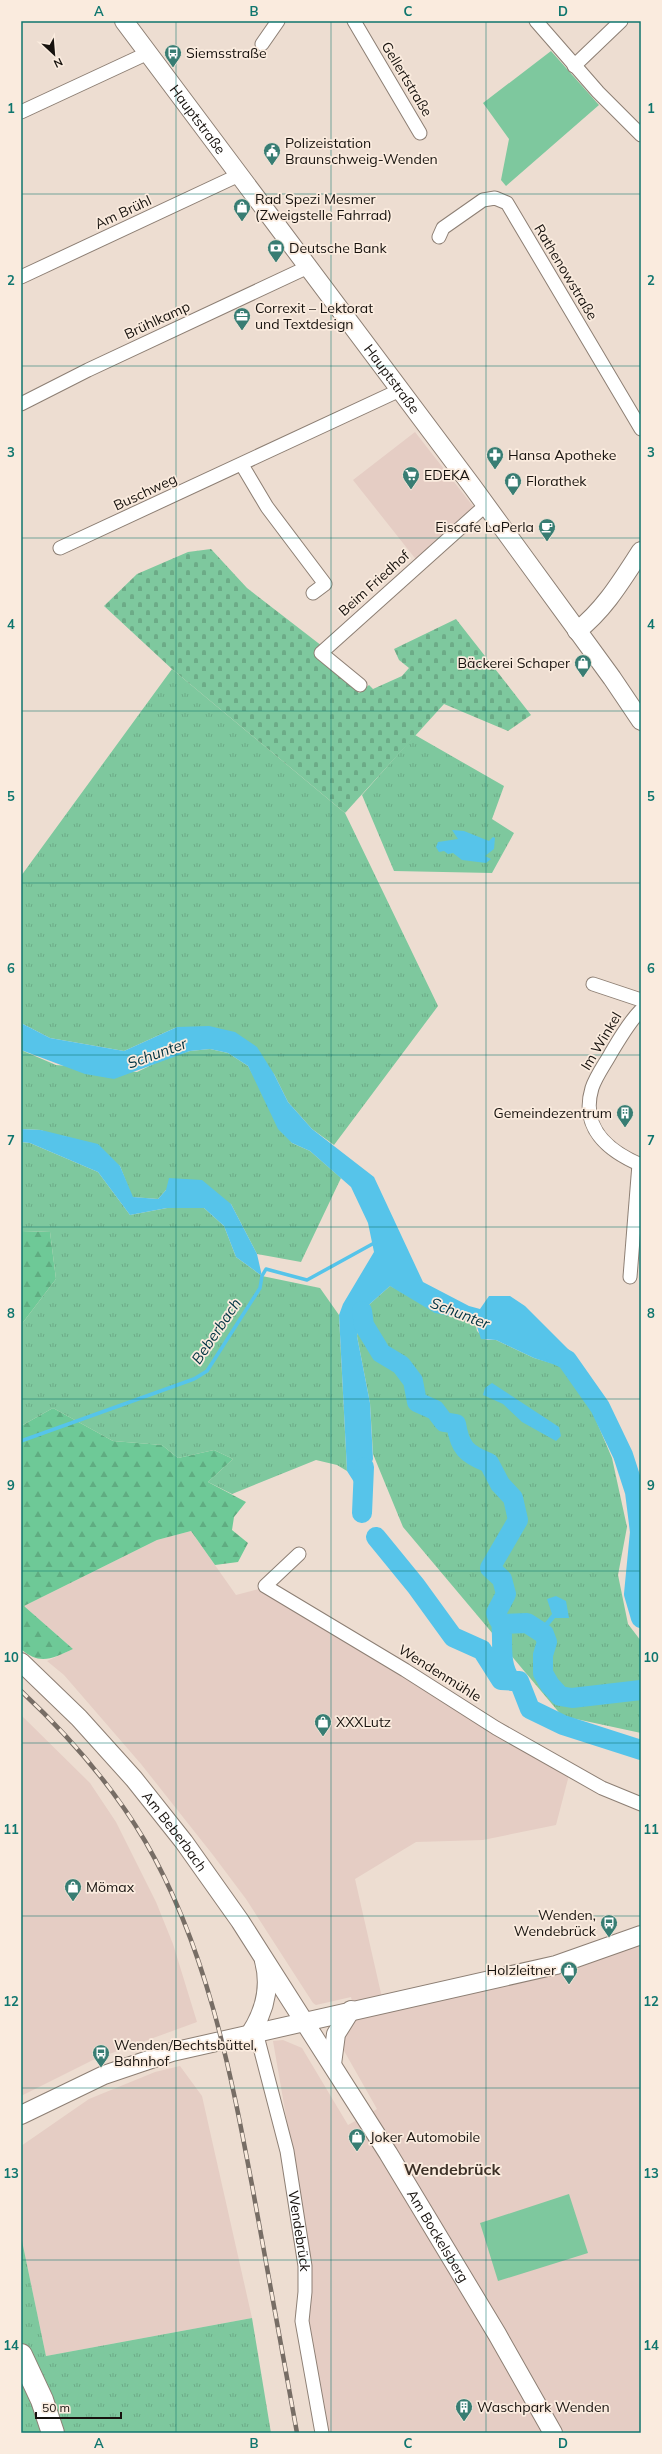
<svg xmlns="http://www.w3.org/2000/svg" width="662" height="2454" viewBox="0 0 662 2454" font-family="Mulish,sans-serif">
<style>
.commercial{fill:#e5cdc4}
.grass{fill:url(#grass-tufts)}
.forest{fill:url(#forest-firs)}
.cemetery{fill:url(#cemetery-stones)}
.pitch{fill:#7ec89e}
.water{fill:#56c4ea}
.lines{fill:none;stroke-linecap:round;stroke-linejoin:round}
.stream{stroke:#56c4ea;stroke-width:3.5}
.river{stroke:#56c4ea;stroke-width:20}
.street-casing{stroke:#8d7f74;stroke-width:15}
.secondary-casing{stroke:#8d7f74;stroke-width:20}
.highway-casing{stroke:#8d7f74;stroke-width:24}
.street{stroke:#fff;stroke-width:13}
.secondary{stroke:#fff;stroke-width:18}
.highway{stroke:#fff;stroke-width:22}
.rail-casing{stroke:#776d65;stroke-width:4.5}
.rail{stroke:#faebde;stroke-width:3;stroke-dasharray:9;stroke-linecap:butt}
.grid{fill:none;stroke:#0f766e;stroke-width:1;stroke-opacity:0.55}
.labels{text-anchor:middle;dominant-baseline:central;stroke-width:3.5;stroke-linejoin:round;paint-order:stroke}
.poi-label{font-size:14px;fill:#17120e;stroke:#faebde;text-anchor:start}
.street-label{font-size:14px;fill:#17120e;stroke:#faebde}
.water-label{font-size:15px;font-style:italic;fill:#003443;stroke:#faebde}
.quarter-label{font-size:16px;font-weight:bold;fill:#3d3128;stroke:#faebde}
.neatline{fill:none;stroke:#0f766e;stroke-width:1.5}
.grid-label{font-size:13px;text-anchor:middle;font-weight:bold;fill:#0f766e}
</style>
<defs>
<pattern id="grass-tufts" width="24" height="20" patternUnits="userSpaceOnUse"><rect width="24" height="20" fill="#7ec89e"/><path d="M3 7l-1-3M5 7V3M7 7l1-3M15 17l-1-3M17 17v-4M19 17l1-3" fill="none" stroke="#6cab87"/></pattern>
<pattern id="forest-firs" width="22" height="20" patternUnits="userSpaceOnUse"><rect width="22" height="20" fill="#6ec997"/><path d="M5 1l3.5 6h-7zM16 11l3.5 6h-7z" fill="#5fac81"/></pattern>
<pattern id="cemetery-stones" width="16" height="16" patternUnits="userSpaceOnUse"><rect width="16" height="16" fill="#7ec89e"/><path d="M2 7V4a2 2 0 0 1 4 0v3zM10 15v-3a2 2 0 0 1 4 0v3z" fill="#6cab87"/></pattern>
</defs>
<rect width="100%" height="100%" fill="#edddd1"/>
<path class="commercial" d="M415 432 476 510 418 562 353 480Z
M191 1531 236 1595 263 1588 569 1775 556 1825 483 1840 416 1842 355 1879 385 2011 641 1944V2433H316L295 2311 312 2292 310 2255 273 2041 283 2040 302 2048 348 2125 377 2109 343 2049 341 2038 356 2018 351 1997 316 2005 313 2003 246 1899 213 1855 141 1764 64 1675 47 1661 73 1649 24 1606 157 1540Z
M21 1715 90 1783 116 1822 156 1902 173 1944 197 2022 93 2060 21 2096Z
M180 2066 202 2096 252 2318 46 2356 21 2236V2146L89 2099 155 2072Z"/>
<path class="grass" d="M172 669 345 813 438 1006 334 1145 312 1129 288 1102 274 1074 177 1027 124 1051 50 1038 21 1023V876Z
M415 735 504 786 492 819 514 833 492 873 394 871 362 795Z
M210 1049 228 1053 248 1066 292 1143 310 1151 341 1178 301 1262 257 1254 231 1204 166 1190 158 1199 132 1197 120 1166 41 1130 21 1129V1050L56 1065 137 1072 164 1059 190 1051Z
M21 1142 30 1143 98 1172 130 1215 167 1208H204L224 1226 236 1257 262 1276 320 1288 339 1315 347 1471 337 1465 316 1460 232 1494 208 1482 233 1459 214 1450 178 1458 162 1445 113 1441 53 1408 21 1426V1325L56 1279 50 1232 21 1231Z
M390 1286 461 1319 475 1321 477 1331 486 1340H496L534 1358 575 1370 577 1358 595 1418 612 1458 627 1527 618 1575 628 1624 641 1641V1733L562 1716 403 1527 373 1454 370 1403 357 1336 362 1311Z
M21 2236 46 2356 252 2318 271 2433H21Z"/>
<path class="forest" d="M21 1231 50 1232 56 1279 21 1325Z
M53 1408 113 1441 162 1445 178 1458 214 1450 233 1459 208 1482 246 1502 234 1517 232 1530 248 1543 238 1562 215 1565 191 1531 157 1540 24 1606 73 1649C53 1658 40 1666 21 1649V1426Z"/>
<path class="cemetery" d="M211 549 247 588 322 646 318 656 359 693 369 685 373 689 402 676 409 668 399 660 394 649 456 619 531 715 508 731 444 704 345 813 172 669 104 606 137 574 188 552Z"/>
<path class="pitch" d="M551 51 599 105 506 186 501 180 509 139 483 103Z
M569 2194 588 2253 498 2281 480 2223Z"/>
<path class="water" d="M452 830 464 831 489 841 493 837 495 838 494 849 485 856 491 859 486 863 462 860 453 853 448 854 444 851 439 852 436 847 438 842 458 839Z
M21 1023 50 1038 124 1051 177 1027 209 1026 235 1032 257 1047 274 1074 288 1102 312 1129 374 1177 423 1282 469 1306 480 1309 489 1296H510L525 1306 577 1358 574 1371 534 1358 496 1340 481 1339 475 1321 435 1313 390 1286 362 1311 357 1336 370 1403 373 1459 361 1493 347 1471 339 1315 343 1304 374 1252 368 1223 351 1187 310 1151 292 1143 278 1129 248 1066 228 1053 210 1049 190 1051 114 1079 85 1074 21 1050Z
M21 1129 41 1130 98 1144 120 1166 133 1197 158 1199 166 1190 169 1178 202 1180 231 1204 257 1254 262 1276 236 1257 224 1226 204 1208H167L130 1215 98 1172 30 1143 21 1142Z
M492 1383 559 1427 561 1436 556 1441 522 1422 503 1404 483 1395 485 1388Z
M556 1596 566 1601 569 1618H555L542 1634 539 1630 552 1614 547 1599Z"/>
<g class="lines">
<path class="stream" d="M21 1441 194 1379 207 1371 260 1288 262 1276 266 1269 307 1280 376 1242"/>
<path class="river" d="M362 1311 364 1325 381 1353 401 1365 413 1381 417 1402 435 1410 444 1422 456 1424C460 1448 466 1454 489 1463L500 1484 513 1498 518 1520 490 1568 502 1579 506 1594 496 1613 499 1620 504 1624 527 1623 544 1634 547 1642 543 1655V1673L550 1685 560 1696 572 1698 641 1690
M554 1353 567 1360 600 1407 623 1455 635 1492 640 1532 634 1594 641 1618
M362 1513 364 1467
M376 1537 416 1586 453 1637 482 1650 501 1680 519 1681 530 1709 563 1725 641 1750
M501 1622C504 1642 498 1663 511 1681"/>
<g class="street-casing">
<g id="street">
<path d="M354 21 420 133"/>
<path d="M536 21 598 92 641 135"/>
<path d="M262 44 278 21"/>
<path d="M574 66 621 21"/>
<path d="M21 112 148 53"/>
<path d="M439 237 443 228 483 200 495 198 507 203 641 429"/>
<path d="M21 277 239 175"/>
<path d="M21 404 88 370 308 267"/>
<path d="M242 465 267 507 325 584 313 593"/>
<path d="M60 548 400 390"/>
<path d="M360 685 321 653 486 505"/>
<path d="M593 984 641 1000"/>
<path d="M641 1010C629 1022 620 1038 611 1053 605 1064 596 1076 592 1088 580 1128 608 1151 641 1165"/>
<path d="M630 1277 639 1164"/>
<path d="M299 1554 265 1586 405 1670 496 1728 602 1788 641 1804"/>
<path id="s1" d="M256 2032 287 2151 305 2266V2292L302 2321 322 2433"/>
</g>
</g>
<g class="secondary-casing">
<g id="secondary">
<path id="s2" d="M124 21 472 486 612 678 641 721"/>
<path d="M577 631C605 609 622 580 641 551"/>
<path id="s3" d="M21 1662 79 1718 134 1779 184 1842 240 1921 388 2153 497 2334 553 2433"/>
<path d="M250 2034C265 2011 271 1987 264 1961"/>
<path d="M332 2064 336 2034 351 2010"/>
<path d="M21 2115 104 2075 172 2052 556 1965 641 1935"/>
</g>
</g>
<g class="highway-casing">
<path id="highway" d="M21 2355 42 2400 53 2433"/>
</g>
<use href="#street" class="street"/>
<use href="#secondary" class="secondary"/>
<use href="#highway" class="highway"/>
<g class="rail-casing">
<path id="rail" d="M21 1691C69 1736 112 1785 145 1841 206 1946 230 2068 252 2185 267 2268 282 2350 297 2433"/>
</g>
<use href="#rail" class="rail"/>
</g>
<path class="grid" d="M176 21V2433M331 21V2433M486 21V2433M21 194H641M21 366H641M21 538H641M21 711H641M21 883H641M21 1055H641M21 1227H641M21 1399H641M21 1571H641M21 1743H641M21 1916H641M21 2088H641M21 2260H641"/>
<defs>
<g id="bus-pin" transform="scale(0.9)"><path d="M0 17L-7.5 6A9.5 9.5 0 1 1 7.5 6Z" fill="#387d73" stroke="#faebde"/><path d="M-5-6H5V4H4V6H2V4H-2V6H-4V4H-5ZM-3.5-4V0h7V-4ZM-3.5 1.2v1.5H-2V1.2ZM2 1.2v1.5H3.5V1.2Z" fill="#fff"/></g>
<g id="civic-pin" transform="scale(0.9)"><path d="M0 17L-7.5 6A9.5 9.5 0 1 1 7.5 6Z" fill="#387d73" stroke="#faebde"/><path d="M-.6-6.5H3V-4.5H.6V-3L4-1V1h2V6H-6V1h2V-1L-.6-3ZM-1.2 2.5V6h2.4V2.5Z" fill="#fff"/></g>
<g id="shop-pin" transform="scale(0.9)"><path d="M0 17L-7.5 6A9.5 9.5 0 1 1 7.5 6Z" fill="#387d73" stroke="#faebde"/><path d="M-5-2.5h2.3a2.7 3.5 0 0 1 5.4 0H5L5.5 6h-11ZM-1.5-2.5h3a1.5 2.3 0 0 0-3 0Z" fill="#fff"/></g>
<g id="bank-pin" transform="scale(0.9)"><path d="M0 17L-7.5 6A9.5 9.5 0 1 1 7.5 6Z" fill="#387d73" stroke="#faebde"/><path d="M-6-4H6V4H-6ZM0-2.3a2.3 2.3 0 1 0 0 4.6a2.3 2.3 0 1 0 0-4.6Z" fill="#fff"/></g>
<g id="office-pin" transform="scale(0.9)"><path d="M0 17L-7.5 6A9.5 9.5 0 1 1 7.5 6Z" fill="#387d73" stroke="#faebde"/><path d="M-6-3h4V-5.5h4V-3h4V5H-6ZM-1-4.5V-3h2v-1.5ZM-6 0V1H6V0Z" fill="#fff"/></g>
<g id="pharmacy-pin" transform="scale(0.9)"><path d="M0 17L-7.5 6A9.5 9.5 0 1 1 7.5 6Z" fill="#387d73" stroke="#faebde"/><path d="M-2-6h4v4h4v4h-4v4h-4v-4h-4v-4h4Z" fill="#fff"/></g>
<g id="supermarket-pin" transform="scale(0.9)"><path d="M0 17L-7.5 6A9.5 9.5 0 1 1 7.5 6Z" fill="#387d73" stroke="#faebde"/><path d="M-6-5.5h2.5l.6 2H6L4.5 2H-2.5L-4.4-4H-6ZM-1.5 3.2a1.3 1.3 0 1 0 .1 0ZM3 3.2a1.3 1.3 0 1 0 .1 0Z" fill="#fff"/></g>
<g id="cafe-pin" transform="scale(0.9)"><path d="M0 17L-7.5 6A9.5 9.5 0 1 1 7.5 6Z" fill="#387d73" stroke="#faebde"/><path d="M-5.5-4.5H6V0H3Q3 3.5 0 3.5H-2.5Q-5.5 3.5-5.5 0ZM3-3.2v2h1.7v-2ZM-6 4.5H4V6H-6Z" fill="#fff"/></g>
<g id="building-pin" transform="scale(0.9)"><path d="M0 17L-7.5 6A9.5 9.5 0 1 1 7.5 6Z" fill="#387d73" stroke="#faebde"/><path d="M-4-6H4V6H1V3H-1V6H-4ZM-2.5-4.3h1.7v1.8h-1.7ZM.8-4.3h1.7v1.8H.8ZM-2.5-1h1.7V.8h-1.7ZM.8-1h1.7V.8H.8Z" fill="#fff"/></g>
</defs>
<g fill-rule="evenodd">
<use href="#bus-pin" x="173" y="53"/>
<use href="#civic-pin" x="272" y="151"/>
<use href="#shop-pin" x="242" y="207"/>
<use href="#bank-pin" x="276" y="248"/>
<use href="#office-pin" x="242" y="316"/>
<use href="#pharmacy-pin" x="495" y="455"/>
<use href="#supermarket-pin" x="411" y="475"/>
<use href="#shop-pin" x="513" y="481"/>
<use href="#cafe-pin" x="547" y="527"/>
<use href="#shop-pin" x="583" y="663"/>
<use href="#building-pin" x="625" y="1113"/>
<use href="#shop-pin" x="323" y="1722"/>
<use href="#shop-pin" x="73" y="1887"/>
<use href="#bus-pin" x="609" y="1923"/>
<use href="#shop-pin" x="569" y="1970"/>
<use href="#bus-pin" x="101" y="2053"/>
<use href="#shop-pin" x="357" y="2137"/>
<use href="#building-pin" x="464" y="2407"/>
</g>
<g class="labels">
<g class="poi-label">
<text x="186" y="53">Siemsstraße</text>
<text x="285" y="143">Polizeistation<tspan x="285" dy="16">Braunschweig-Wenden</tspan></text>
<text x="255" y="199">Rad Spezi Mesmer<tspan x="255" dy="16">(Zweigstelle Fahrrad)</tspan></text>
<text x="289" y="248">Deutsche Bank</text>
<text x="255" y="308">Correxit – Lektorat<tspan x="255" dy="16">und Textdesign</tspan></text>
<text x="508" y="455">Hansa Apotheke</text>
<text x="424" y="475">EDEKA</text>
<text x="526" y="481">Florathek</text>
<text x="534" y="527" text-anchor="end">Eiscafe LaPerla</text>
<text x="570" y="663" text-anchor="end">Bäckerei Schaper</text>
<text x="612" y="1113" text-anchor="end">Gemeindezentrum</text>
<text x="336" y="1722">XXXLutz</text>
<text x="86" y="1887">Mömax</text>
<text x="596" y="1915" text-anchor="end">Wenden,<tspan x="596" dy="16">Wendebrück</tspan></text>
<text x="556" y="1970" text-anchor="end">Holzleitner</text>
<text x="114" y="2045">Wenden/Bechtsbüttel,<tspan x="114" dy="16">Bahnhof</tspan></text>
<text x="370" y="2137">Joker Automobile</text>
<text x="477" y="2407">Waschpark Wenden</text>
</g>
<g class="street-label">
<text transform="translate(407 79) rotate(59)">Gellertstraße</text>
<text stroke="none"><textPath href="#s2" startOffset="123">Hauptstraße</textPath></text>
<text transform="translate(123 212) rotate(-25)">Am Brühl</text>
<text transform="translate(566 272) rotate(59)">Rathenowstraße</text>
<text transform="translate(157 320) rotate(-25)">Brühlkamp</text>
<text stroke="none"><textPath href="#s2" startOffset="447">Hauptstraße</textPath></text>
<text transform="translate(145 492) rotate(-25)">Buschweg</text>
<text transform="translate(374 583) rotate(-42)">Beim Friedhof</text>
<text transform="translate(601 1041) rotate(-59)">Im Winkel</text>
<text transform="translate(440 1673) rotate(32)">Wendenmühle</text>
<text stroke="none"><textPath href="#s3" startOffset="229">Am Beberbach</textPath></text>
<text stroke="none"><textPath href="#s1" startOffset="204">Wendebrück</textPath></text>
<text stroke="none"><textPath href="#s3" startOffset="712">Am Bockelsberg</textPath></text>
</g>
<g class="water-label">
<text transform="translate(157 1053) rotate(-20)">Schunter</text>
<text transform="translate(460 1313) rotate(21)">Schunter</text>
<text transform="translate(216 1331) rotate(-56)">Beberbach</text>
</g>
<g class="quarter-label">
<text x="452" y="2169">Wendebrück</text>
</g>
</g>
<rect width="662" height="2454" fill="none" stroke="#faebde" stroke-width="44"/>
<g transform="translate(54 54) rotate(154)" stroke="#faebde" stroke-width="3" paint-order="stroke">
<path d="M0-3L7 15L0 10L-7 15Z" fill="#17120e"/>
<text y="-6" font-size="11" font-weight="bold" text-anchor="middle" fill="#17120e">N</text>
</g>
<path d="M36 2412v6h85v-6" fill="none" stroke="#17120e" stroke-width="2"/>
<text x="42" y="2412" font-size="12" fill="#17120e" stroke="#faebde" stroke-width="3" paint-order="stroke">50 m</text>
<rect x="22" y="22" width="618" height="2410" class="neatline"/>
<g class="grid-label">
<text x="99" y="16">A</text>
<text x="254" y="16">B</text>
<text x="408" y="16">C</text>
<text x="563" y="16">D</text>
<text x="11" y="113">1</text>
<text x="651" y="113">1</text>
<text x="11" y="285">2</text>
<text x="651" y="285">2</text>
<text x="11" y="457">3</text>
<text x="651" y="457">3</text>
<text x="11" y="629">4</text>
<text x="651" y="629">4</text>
<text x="11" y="801">5</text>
<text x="651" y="801">5</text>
<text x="11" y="973">6</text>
<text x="651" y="973">6</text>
<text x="11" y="1145">7</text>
<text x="651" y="1145">7</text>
<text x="11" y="1318">8</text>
<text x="651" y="1318">8</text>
<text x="11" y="1490">9</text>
<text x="651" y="1490">9</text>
<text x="11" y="1662">10</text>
<text x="651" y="1662">10</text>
<text x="11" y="1834">11</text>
<text x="651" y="1834">11</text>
<text x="11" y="2006">12</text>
<text x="651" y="2006">12</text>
<text x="11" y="2178">13</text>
<text x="651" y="2178">13</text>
<text x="11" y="2350">14</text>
<text x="651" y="2350">14</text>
<text x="99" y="2448">A</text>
<text x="254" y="2448">B</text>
<text x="408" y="2448">C</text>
<text x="563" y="2448">D</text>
</g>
</svg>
